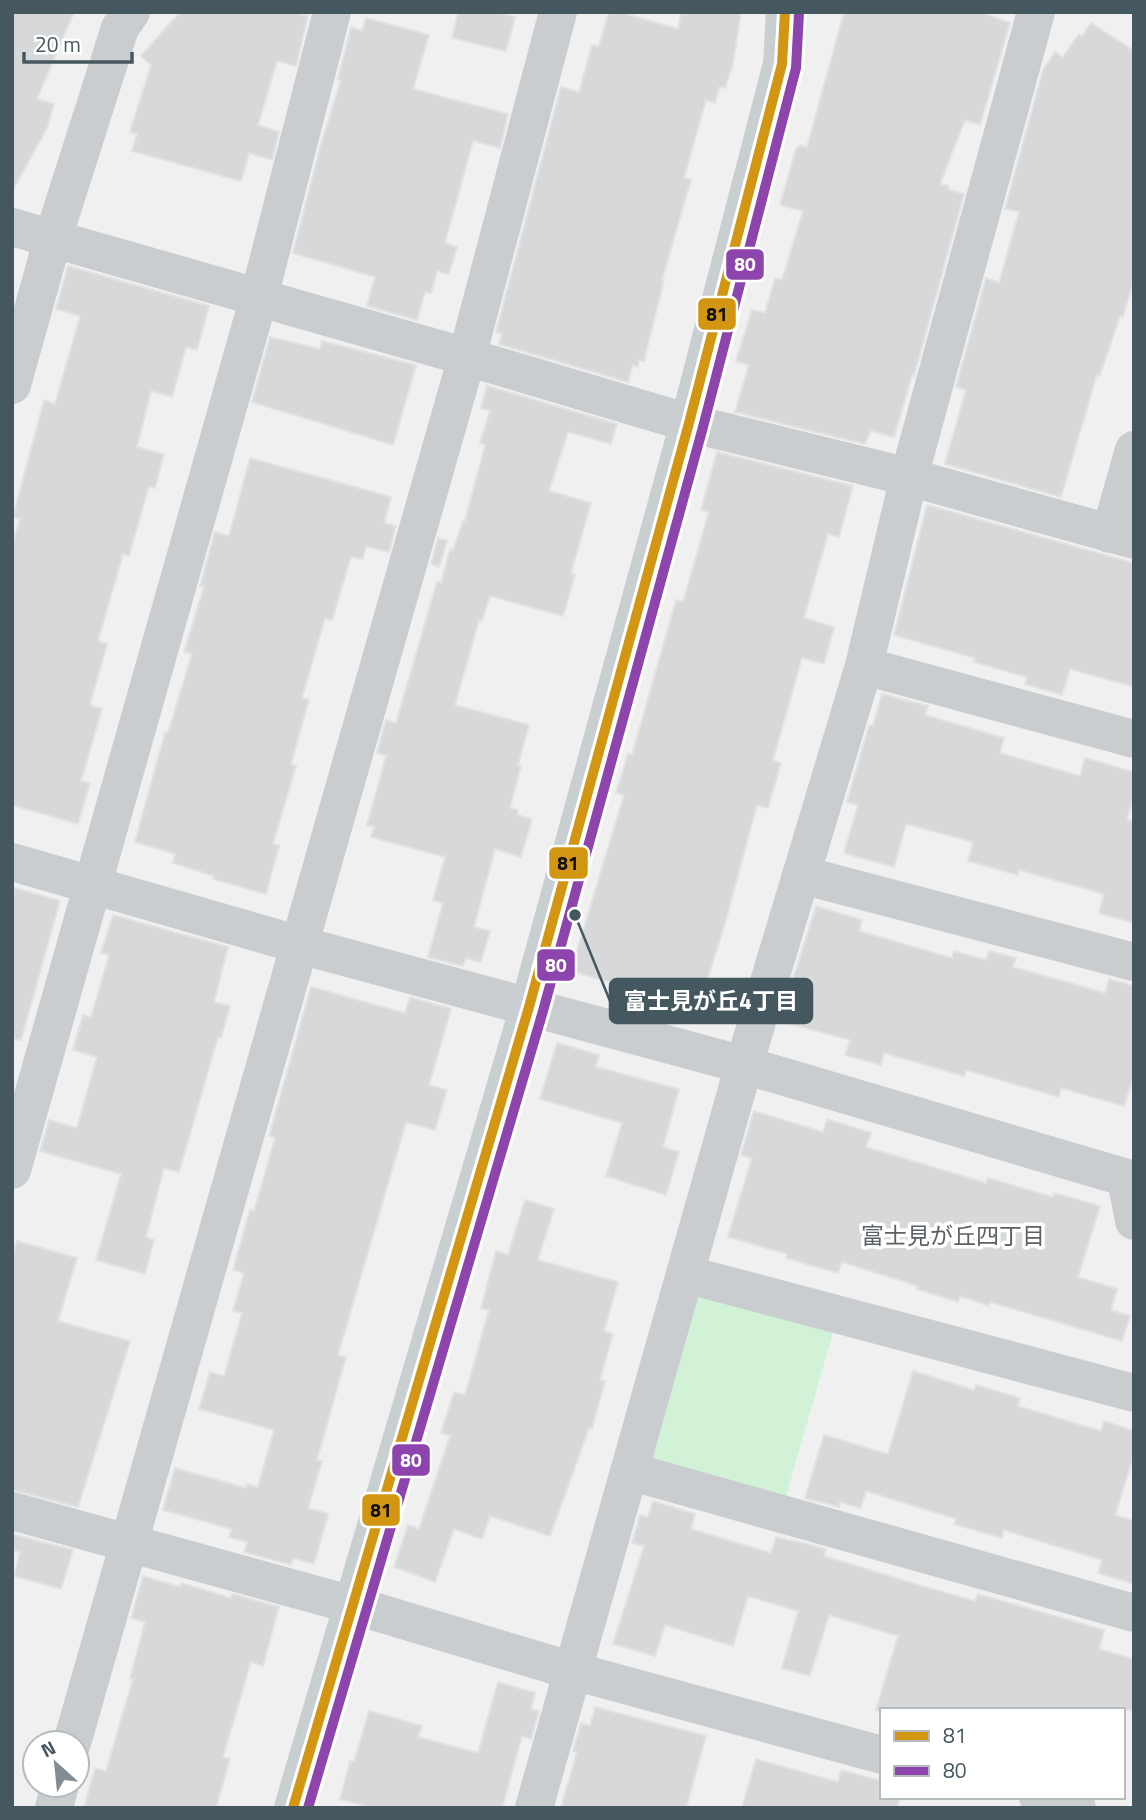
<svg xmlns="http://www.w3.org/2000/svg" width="1146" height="1820" viewBox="0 0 1146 1820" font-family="'Titillium Web','Noto Sans JP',sans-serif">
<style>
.green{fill:#d2f2d8}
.building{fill:#d7d8d9;stroke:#e2e2e3;stroke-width:2}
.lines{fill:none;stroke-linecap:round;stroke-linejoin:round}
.street{stroke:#c9cdcf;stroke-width:38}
.secondary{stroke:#c9ced1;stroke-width:38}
.bus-1-casing{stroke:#fff;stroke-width:16}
.bus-2-casing{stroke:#fff;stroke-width:16}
.bus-1{stroke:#d39613;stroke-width:10}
.bus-2{stroke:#8e44ad;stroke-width:10}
.labels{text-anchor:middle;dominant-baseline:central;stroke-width:7;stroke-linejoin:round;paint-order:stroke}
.neighbourhood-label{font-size:23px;fill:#5b6165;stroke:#fff}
.leader{fill:none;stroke:#45575f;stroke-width:2.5}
.callout-dot{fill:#45575f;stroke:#fff;stroke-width:2.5}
.callout{fill:#45575f;stroke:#45575f;stroke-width:2.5}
.callout-label{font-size:23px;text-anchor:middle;font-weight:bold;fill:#fff}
.line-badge{stroke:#fff;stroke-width:2.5}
.badge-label{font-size:19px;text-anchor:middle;font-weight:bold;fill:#fff}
.pale-badge-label{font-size:19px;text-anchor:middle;font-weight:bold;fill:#111}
</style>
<rect width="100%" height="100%" fill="#f1f0f0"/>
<path class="green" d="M685 1274 838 1315 781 1514 629 1471Z"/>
<path class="building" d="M12 12H74L37 99 54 104 47 128 12 192Z
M180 12H296L308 16 296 66 277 61 258 125 279 132 272 160 249 153 241 181 132 151 137 134 130 132 151 65 141 56Z
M458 12H497L515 17 506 51 452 38Z
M609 12H620L678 29 681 12H741L733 64 725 88 720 86 715 103 706 100 684 178 691 180 662 280H664L644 361 639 360 638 367 633 365 628 382 499 344 502 334 496 332 561 87 579 92 592 45 599 46Z
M844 12H981L1010 23 980 125 965 120 940 184 949 186 948 189 964 194 914 376 912 375 894 437 871 431 865 444 735 412 749 365 736 361 752 310 765 313 775 278 782 280 803 211 780 205 796 149 800 145 807 147Z
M366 18 429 35 413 89 508 114 500 148 473 141 445 243 457 247 449 274 437 271 431 293 425 292 417 320 367 306 375 277 293 253 321 144 341 80 338 79 351 27 362 31Z
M1091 23 1134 51V279L1123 317 1120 316 1100 375 1097 374 1061 497 945 464 966 390 956 387 986 278 999 283 1019 212 1005 209 1043 70 1055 52 1063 57 1079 34 1082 36Z
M68 266 209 306 197 350 186 347 172 397 151 391 137 447 164 454 155 488 149 486 129 556 123 554 98 641 107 644 90 705 102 709 81 781 90 783 78 824 12 805V545L20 519 13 517 44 400 55 404 80 316 56 309Z
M270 337 320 349 322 341 416 365 393 445 252 402Z
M487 386 617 424 611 444 568 432 549 491 591 503 571 573 575 575 563 616 490 596 482 621 479 620 455 705 529 725 518 765 521 766 510 808 518 810 517 815 532 819 521 857 495 849 474 927 490 931 481 962 466 958 463 966 428 957 443 903 433 900 445 857 371 837 374 827 367 825 386 756 377 753 386 720 396 723 437 582 441 583 450 549 453 550 463 521H465L485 445 480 443 490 411 481 408Z
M717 452 853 486 839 537 828 534 804 618 834 627 824 664 802 658 773 760 781 763 768 808 757 805 726 920 696 1016 655 1005 658 996 571 971 624 795 616 793 628 754 632 755 676 600 683 602 709 512 701 510Z
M250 458 391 497 384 523 396 526 389 552 366 546 363 559 351 557 332 620 325 618 302 698 309 700 291 764 296 766 273 844 279 846 266 894 213 879 214 876 173 863 175 854 135 842 165 733H168L192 654 184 652 204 587 200 586 215 532 229 536Z
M927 505 1134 563V687L1070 669 1062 695 1025 684 1027 677 974 662 975 658 894 635Z
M438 538 447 541 439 567 431 564Z
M882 694 928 706 925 715 1004 738 1000 753 1080 776 1085 758 1134 772V796L1127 820 1134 821V923L1099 913 1104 894 1019 870 1018 875 968 861 973 842 906 824 894 867 844 853 858 805 847 802 869 725 873 726Z
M12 887 60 901 21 1040 12 1039Z
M816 906 862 920 859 931 952 958 954 951 986 960 989 951 1016 958 1013 967 1105 993 1109 979 1134 986V1075L1124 1106 1061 1088 1059 1097 966 1070 964 1076 884 1053 881 1065 845 1055 850 1040 780 1021Z
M113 915 228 947 214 1002 230 1006 221 1038 218 1037 179 1172 164 1168 146 1237 154 1240 145 1274 96 1260 121 1174 40 1151 49 1120 77 1128 97 1057 73 1050 83 1015 91 1017 109 955 101 953Z
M311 987 405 1013 410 997 451 1009 429 1085 447 1090 435 1130 406 1122 338 1355 346 1357 317 1460 322 1461 308 1508 328 1514 314 1564 293 1558 291 1565 244 1552 247 1542 229 1537 232 1529 163 1510 175 1468 246 1488 247 1484 258 1487 274 1430 199 1409 210 1372 224 1376 242 1313 233 1311 244 1273 233 1270 250 1210 254 1211 275 1138 269 1136Z
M557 1043 599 1055 596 1067 679 1089 663 1147 679 1152 666 1195 606 1176 622 1123 540 1099Z
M754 1111 823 1132 827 1119 871 1133 866 1147 986 1183 988 1178 1053 1197 1054 1193 1100 1206 1078 1277 1117 1289 1111 1310 1130 1316 1122 1341 990 1302 989 1306 960 1296 958 1302 917 1289 918 1286 842 1262 838 1273 786 1258 787 1254 728 1237 752 1158 741 1155Z
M525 1200 554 1209 538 1260 618 1282 604 1331 613 1334 600 1380 605 1381 592 1429 589 1428 550 1536 490 1516 482 1539 454 1529 435 1582 394 1567 408 1525 419 1529 450 1436 441 1433 454 1392 465 1395 489 1310 481 1308 496 1251 508 1255Z
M17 1241 77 1258 58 1321 130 1341 78 1507 12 1490V1257Z
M913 1371 974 1390 976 1385 1020 1398 1018 1406 1101 1431 1104 1421 1134 1431V1455L1115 1515 1134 1521V1584L1098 1573 1102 1560 1004 1530 1002 1538 954 1524 956 1519 866 1491 861 1508 840 1502 839 1507 805 1498 824 1435 888 1454Z
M653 1501 695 1514 691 1529 771 1553 776 1537 792 1541V1540L826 1549 824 1556 925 1587 975 1601 978 1594 1104 1630 1099 1649 1134 1659V1710H876L898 1636 829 1615 810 1676 782 1668 798 1611 748 1596 733 1646 665 1625 655 1656 613 1644 644 1546 632 1543 640 1515 648 1517Z
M12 1534 73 1550 61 1589 14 1576 20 1552 12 1551Z
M143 1576 180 1587 181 1583 231 1598 232 1594 279 1607 263 1666 251 1662 223 1757 230 1759 216 1808H84L95 1768 106 1771 133 1679 130 1678 145 1622 131 1618Z
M498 1682 535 1693 531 1709 539 1711 531 1739 522 1736 502 1808H372L340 1799 350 1761 354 1762 369 1711 422 1726 418 1737 478 1753Z
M595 1707 706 1736 686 1808H561L577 1752 573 1751 581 1723 590 1726Z
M756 1759 838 1782 841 1770 882 1781V1797L899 1799 898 1808H742Z"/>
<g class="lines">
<path class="street" d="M12 227 467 357 689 423 909 477 1134 540
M12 385 53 238 120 28 131 12
M1110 534 1134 450
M864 666 1134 739
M12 862 300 945 744 1065 1134 1180
M802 875 1134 962
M12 1170 259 297 332 12
M1126 1178 1134 1221
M685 1274 1134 1393
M629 1471 1134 1613
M12 1511 353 1605 573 1671 882 1755
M72 1743 467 357 558 12
M1038 1797 1077 1808
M54 1808 60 1785
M534 1808 744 1065 864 666 909 477 1036 12"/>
<path class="secondary" d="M293 1808 529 1007 689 423 782 64 785 12"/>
<g class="bus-1-casing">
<path id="bus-1" d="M293 1808 529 1007 689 423 782 64 785 12"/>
</g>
<g class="bus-2-casing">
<path id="bus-2" d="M308 1808 543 1011 703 427 796 68 799 13"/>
</g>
<use href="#bus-1" class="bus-1"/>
<use href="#bus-2" class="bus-2"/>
</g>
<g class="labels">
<g class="neighbourhood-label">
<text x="953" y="1235">富士見が丘四丁目</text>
</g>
</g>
<path class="leader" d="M575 915L610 1001"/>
<circle class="callout-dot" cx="575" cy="915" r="7"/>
<rect class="callout" x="610" y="979" width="202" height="44" rx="7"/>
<g class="callout-label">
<text x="711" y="1009">富士見が丘4丁目</text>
</g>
<g class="line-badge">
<rect x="725" y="248" width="40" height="33" rx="7" fill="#8e44ad"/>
<rect x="697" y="297" width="40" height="34" rx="7" fill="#d39613"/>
<rect x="548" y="846" width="41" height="34" rx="7" fill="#d39613"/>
<rect x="536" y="948" width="40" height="34" rx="7" fill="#8e44ad"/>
<rect x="391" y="1443" width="40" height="34" rx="7" fill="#8e44ad"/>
<rect x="361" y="1493" width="40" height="34" rx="7" fill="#d39613"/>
</g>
<g class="badge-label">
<text x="745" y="271">80</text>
<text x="556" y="972">80</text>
<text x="411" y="1467">80</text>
</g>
<g class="pale-badge-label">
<text x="717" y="321">81</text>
<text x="568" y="870">81</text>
<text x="381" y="1517">81</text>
</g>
<rect width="1146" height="1820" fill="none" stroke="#45575f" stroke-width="28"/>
<rect x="880" y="1708" width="245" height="91" fill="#ffffff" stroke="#b5bcbf" stroke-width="2"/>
<rect x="894" y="1731" width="35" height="10" fill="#d39613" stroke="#b5bcbf" stroke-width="2"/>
<text x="943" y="1743" font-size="21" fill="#45575f">81</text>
<rect x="894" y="1766" width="35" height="10" fill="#8e44ad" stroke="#b5bcbf" stroke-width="2"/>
<text x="943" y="1778" font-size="21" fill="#45575f">80</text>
<g transform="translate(56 1764) rotate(333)"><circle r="33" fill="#ffffff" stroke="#b5bcbf" stroke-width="2"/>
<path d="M0-5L12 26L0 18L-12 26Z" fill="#818d92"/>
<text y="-10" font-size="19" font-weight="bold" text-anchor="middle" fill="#45575f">N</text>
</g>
<path d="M24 52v10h108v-10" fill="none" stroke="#45575f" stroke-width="3.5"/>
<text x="35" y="52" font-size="21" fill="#45575f" stroke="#ffffff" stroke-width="5" paint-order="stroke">20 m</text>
</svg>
